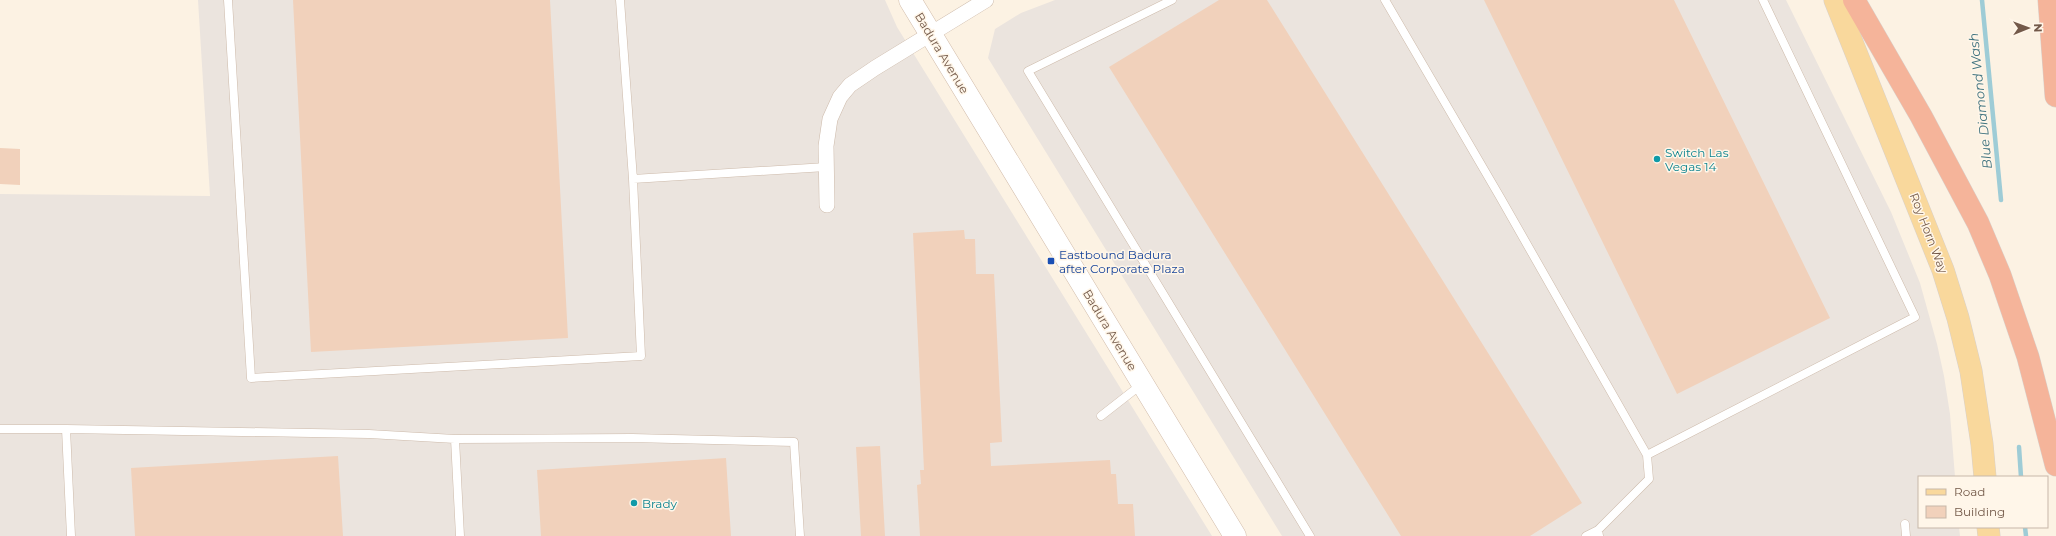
<svg xmlns="http://www.w3.org/2000/svg" width="2056" height="536" viewBox="0 0 2056 536" font-family="Montserrat,sans-serif">
<style>
.industrial{fill:#ebe4de}
.lines{fill:none;stroke-linecap:round;stroke-linejoin:round}
.stream{stroke:#9eccd6;stroke-width:4.5}
.building{fill:#f1d1bb}
.lane-casing{stroke:#cdbaaa;stroke-width:9}
.street-casing{stroke:#cdbaaa;stroke-width:16}
.secondary-casing{stroke:#d2bcaa;stroke-width:23}
.primary-casing{stroke:#d8d1cc;stroke-width:23}
.highway-casing{stroke:#d8d1cc;stroke-width:23}
.lane{stroke:#fff;stroke-width:8}
.street{stroke:#fff;stroke-width:15}
.secondary{stroke:#fff;stroke-width:22}
.primary{stroke:#f9d89c;stroke-width:22}
.highway{stroke:#f5b49a;stroke-width:22}
.culture-dot{fill:#0f9aa8;stroke:#fff6e9;stroke-width:1.5}
.transit-dot{fill:#1a4fb4;stroke:#fff6e9;stroke-width:1.5}
.labels{text-anchor:middle;dominant-baseline:central;stroke-width:3;stroke-linejoin:round;paint-order:stroke}
.street-label{font-size:12px;fill:#735949;stroke:#fff6e9}
.culture-label{font-size:12px;fill:#0d838f;stroke:#fff6e9;text-anchor:start}
.transit-label{font-size:12px;fill:#164399;stroke:#fff6e9;text-anchor:start}
.water-label{font-size:13px;font-style:italic;fill:#40737f;stroke:#fff6e9}
</style>
<rect width="100%" height="100%" fill="#fcf2e3"/>
<path class="industrial" d="M198 0H885L897 27 1212 536H0V194L210 196Z
M1055 0H1786L1891 212 1920 283 1937 344 1944 376 1950 414 1955 477H1919V527H1959L1960 536H1282L988 58 995 29 1021 13Z"/>
<g class="lines">
<path class="stream" d="M1982 0 2001 200
M2019 447 2021 477
M2025 527 2026 536"/>
</g>
<path class="building" d="M293 0H550L568 338 311 352Z
M1219 0H1267L1582 503 1530 536H1401L1109 67Z
M1484 0H1674L1830 318 1677 394Z
M0 148 20 149V185L0 184Z
M964 230 965 239H975L976 274H994L1002 442 990 443 991 466 1110 460 1111 474H1116L1118 504H1133L1135 536H920L917 485 921 484 920 470H924L913 233Z
M880 446 885 536H861L856 447Z
M338 456 343 536H135L131 468Z
M726 458 731 536H541L537 470Z"/>
<g class="lines">
<g class="lane-casing">
<path id="lane" d="M228 0 251 378 641 356 633 179 620 0
M1172 0 1028 71 1310 536
M1385 0 1500 197 1647 455 1649 479 1598 530 1599 536
M633 179 826 167
M1101 416 1142 384
M0 429H66
M455 439 460 536
M1647 455 1915 317 1763 0
M1905 524 1906 536
M71 536 66 429 369 434 455 439 632 438 794 442 800 536
M1586 536 1598 530"/>
</g>
<g class="street-casing">
<path id="street" d="M827 205 826 146 830 119 840 97 850 85 875 68 986 0"/>
</g>
<g class="secondary-casing">
<path id="secondary" d="M910 0 1235 536"/>
</g>
<g class="primary-casing">
<path id="primary" d="M1835 0 1943 270 1958 318 1971 371 1982 444 1985 477
M1988 527 1989 536"/>
</g>
<g class="highway-casing">
<path id="highway" d="M1854 0 1921 116 1978 223 2000 275 2028 357 2056 465
M2049 0 2056 96"/>
</g>
<use href="#lane" class="lane"/>
<use href="#street" class="street"/>
<use href="#secondary" class="secondary"/>
<use href="#primary" class="primary"/>
<use href="#highway" class="highway"/>
</g>
<g class="culture-dot">
<circle cx="1657" cy="159" r="4"/>
<circle cx="634" cy="503" r="4"/>
</g>
<rect class="transit-dot" x="1047" y="257" width="8" height="8" rx="2"/>
<g class="labels">
<g class="street-label">
<text transform="translate(942 53) rotate(59)">Badura Avenue</text>
<text transform="translate(1929 233) rotate(69)">Roy Horn Way</text>
<text transform="translate(1110 330) rotate(59)">Badura Avenue</text>
</g>
<g class="culture-label">
<text x="1665" y="152">Switch Las<tspan x="1665" dy="14">Vegas 14</tspan></text>
<text x="642" y="503">Brady</text>
</g>
<g class="transit-label">
<text x="1059" y="254">Eastbound Badura<tspan x="1059" dy="14">after Corporate Plaza</tspan></text>
</g>
<g class="water-label">
<text transform="translate(1980 101) rotate(-96)">Blue Diamond Wash</text>
</g>
</g>
<rect x="1918" y="476" width="130" height="52" fill="#fff6e9" stroke="#c7b7a9"/>
<rect x="1926" y="489" width="20" height="6" fill="#f9d89c" stroke="#c7b7a9"/>
<text x="1954" y="496" font-size="12" fill="#735949">Road</text>
<rect x="1926" y="506" width="20" height="12" fill="#f1d1bb" stroke="#c7b7a9"/>
<text x="1954" y="516" font-size="12" fill="#735949">Building</text>
<g transform="translate(2028 28) rotate(89)" stroke="#fff6e9" stroke-width="3" paint-order="stroke">
<path d="M0-3L7 15L0 10L-7 15Z" fill="#735949"/>
<text y="-6" font-size="11" font-weight="bold" text-anchor="middle" fill="#735949">N</text>
</g>
</svg>
